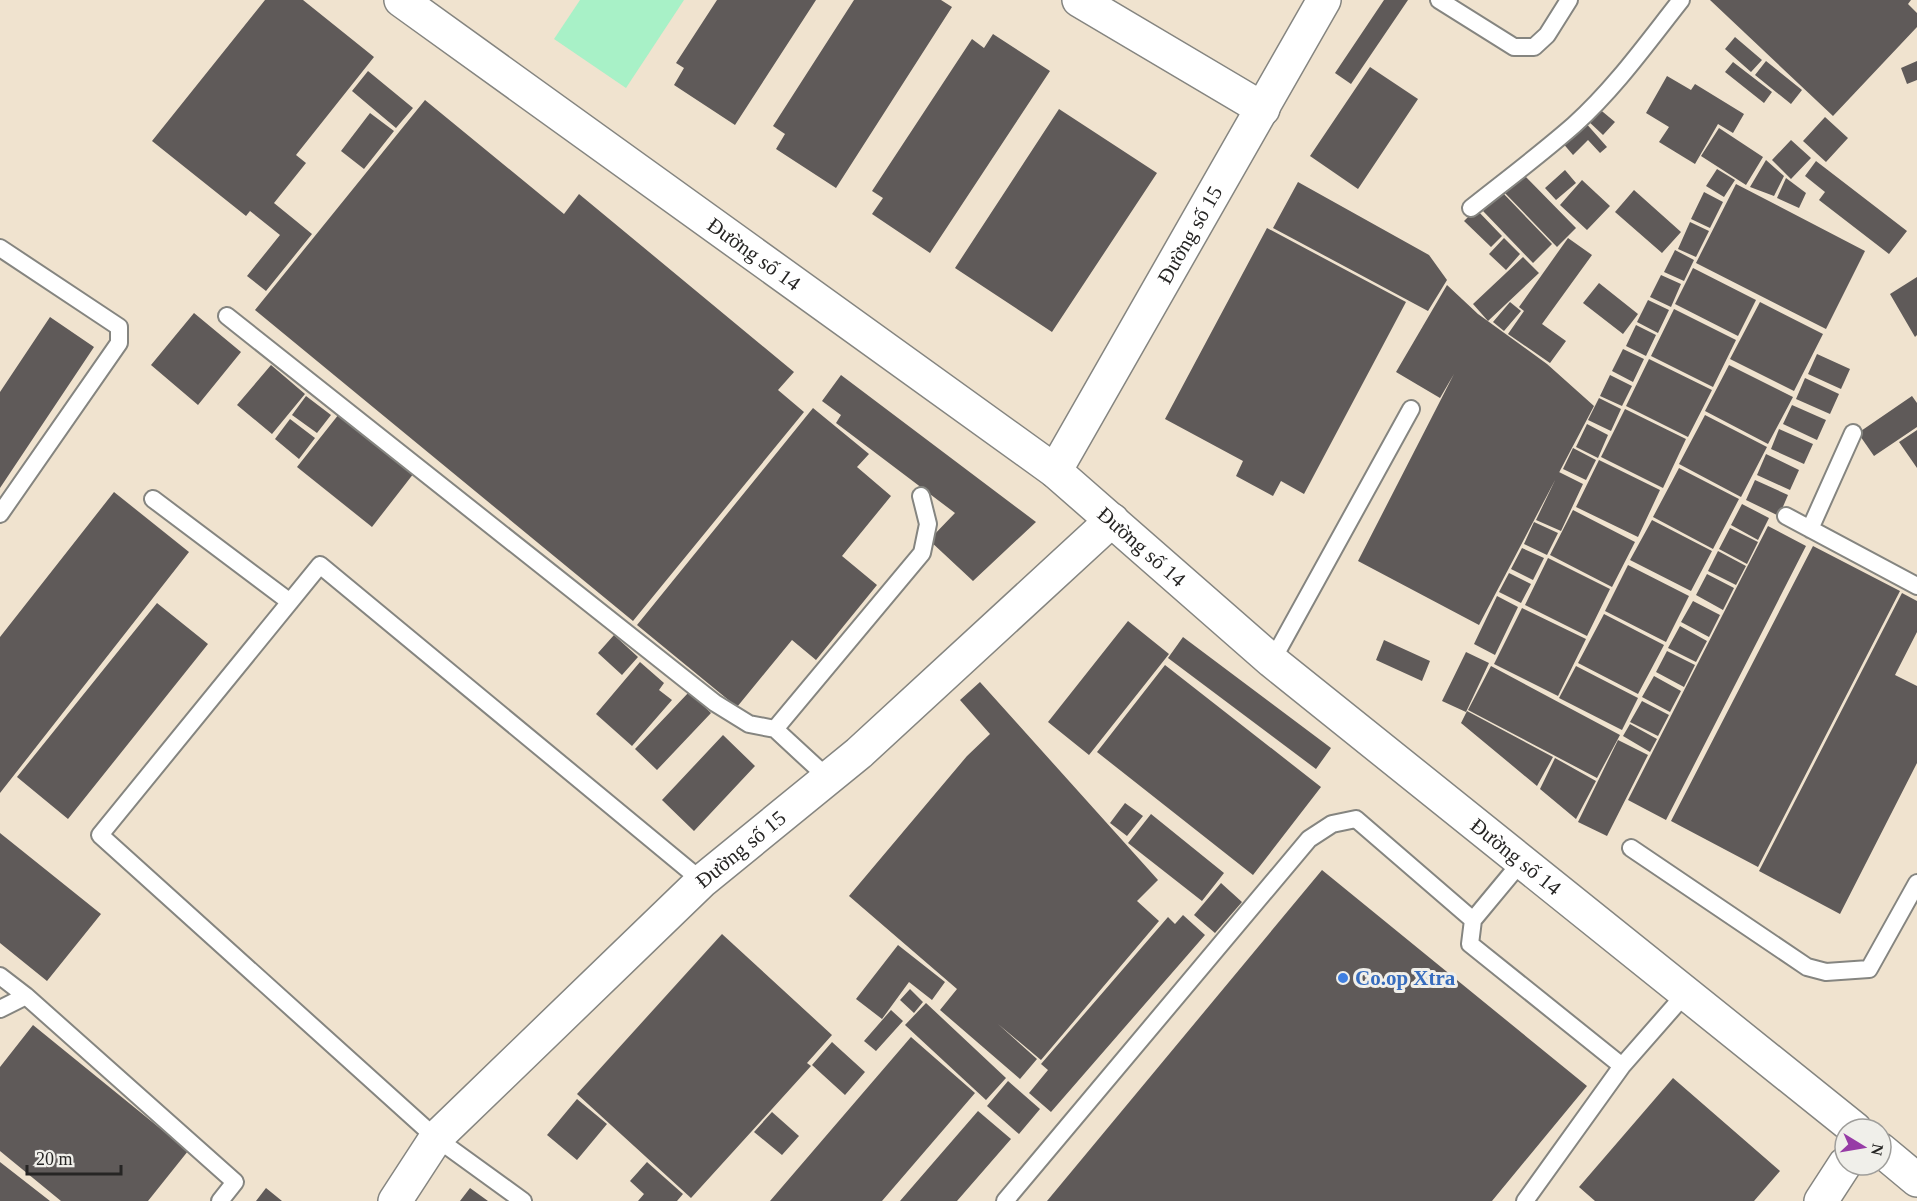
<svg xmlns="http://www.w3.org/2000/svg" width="1917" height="1201" viewBox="0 0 1917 1201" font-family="'Times New Roman',serif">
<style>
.industrial{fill:#f0e3cf;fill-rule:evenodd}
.green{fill:#a8f1c7}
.building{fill:#5f5a59}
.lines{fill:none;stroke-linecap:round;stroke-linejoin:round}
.lane-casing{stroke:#858580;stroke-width:20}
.street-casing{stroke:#858580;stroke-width:36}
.secondary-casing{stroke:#858580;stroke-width:36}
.lane{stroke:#fff;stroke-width:16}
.street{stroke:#fff;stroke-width:33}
.secondary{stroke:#fff;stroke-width:33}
.shop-dot{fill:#3f7fe0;stroke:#f0efea;stroke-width:2}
.labels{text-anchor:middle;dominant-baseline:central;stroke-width:6;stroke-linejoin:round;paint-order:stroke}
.street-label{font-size:21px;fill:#262524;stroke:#f0efea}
.shop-label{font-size:21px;font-weight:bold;fill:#366cbe;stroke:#f0efea;text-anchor:start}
</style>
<rect width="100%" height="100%" fill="#f0efea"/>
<path class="industrial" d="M0 0H1917V1201H0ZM1845 1129H1881V1165H1845Z"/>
<path class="green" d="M580 0H684L626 88 554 39Z"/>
<path class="building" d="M265 0H303L374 57 296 155 306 163 274 203 312 234 266 291 247 276 280 235 250 211 246 216 152 141Z
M717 0H816L735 125 674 85 684 68 676 63Z
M854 0H941L952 7 836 188 776 149 785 134 773 126Z
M1384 0H1408L1351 84 1335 73Z
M1710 0H1911L1908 4 1917 13V27L1833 116Z
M993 34 1050 71 930 253 872 214 883 198 872 191 972 39 984 48Z
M1735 37 1762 60 1751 72 1725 49Z
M1766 61 1802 90 1791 104 1755 75Z
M1917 61V80L1907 84 1901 68Z
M1733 62 1772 92 1764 103 1725 72Z
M1370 67 1418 99 1358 189 1310 156Z
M368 71 413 108 396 128 352 91Z
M1667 76 1691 90 1695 84 1744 114 1733 133 1718 124 1695 164 1659 142 1669 127 1646 113Z
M425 100 564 214 579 194 794 372 778 390 804 412 633 621 255 310Z
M1597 107 1615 122 1603 135 1586 119Z
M1059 109 1157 173 1052 332 955 268Z
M370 113 394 131 364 169 341 151Z
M1825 117 1848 138 1826 162 1803 141Z
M1584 121 1607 147 1600 153 1588 140 1573 155 1561 141Z
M1719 128 1763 157 1746 185 1701 156Z
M1791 140 1811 158 1791 179 1772 160Z
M1766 160 1784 176 1774 196 1750 187Z
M1816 161 1907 231 1889 254 1819 200 1825 192 1805 176Z
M1717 169 1735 180 1724 197 1706 186Z
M1565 170 1576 183 1556 200 1545 188Z
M1522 173 1576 228 1557 247 1503 191Z
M1786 178 1806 193 1799 208 1777 198Z
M1582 180 1610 206 1587 230 1560 205Z
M1298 182 1429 255 1447 280 1428 311 1273 228Z
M1736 184 1865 251 1826 329 1696 263Z
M1634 190 1681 232 1662 253 1615 212Z
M1502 192 1552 244 1533 263 1483 211Z
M1704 192 1723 202 1710 228 1691 219Z
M1476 209 1502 236 1491 247 1464 221Z
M1690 222 1709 231 1696 257 1678 249Z
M1267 228 1406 302 1304 494 1281 481 1273 496 1236 476 1243 461 1165 419Z
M1504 238 1520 254 1506 270 1489 254Z
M1568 238 1592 255 1542 324 1566 341 1550 363 1508 334 1524 311 1519 307Z
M1675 250 1694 260 1684 281 1664 272Z
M1523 257 1539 273 1488 321 1473 304Z
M1693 268 1756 300 1738 336 1675 304Z
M1661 275 1681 284 1671 307 1650 297Z
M1917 277V335L1915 337 1890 294Z
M1599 283 1638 314 1623 334 1583 303Z
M1447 285 1478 314 1547 364 1594 406 1479 625 1358 561 1454 374 1440 398 1396 372Z
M1648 300 1669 310 1658 333 1637 322Z
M1510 302 1521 311 1504 331 1493 322Z
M1760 302 1823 334 1794 391 1730 359Z
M1674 309 1736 340 1713 387 1651 356Z
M194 313 241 352 198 405 151 365Z
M50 317 94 347 0 488V392Z
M1636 325 1656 335 1646 356 1626 346Z
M1623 349 1644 359 1633 382 1612 371Z
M1817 354 1850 369 1841 389 1808 374Z
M1649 359 1712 390 1688 437 1626 406Z
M271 365 305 394 272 434 237 405Z
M1729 365 1793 397 1768 444 1705 411Z
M841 375 1036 522 973 581 929 540 955 513 836 423 841 415 822 401Z
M1610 375 1632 386 1622 406 1600 396Z
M1805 378 1839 394 1830 414 1796 399Z
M306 396 331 415 317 433 292 415Z
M1912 396 1917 403V427L1874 456 1858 433Z
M1599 398 1621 409 1611 431 1588 420Z
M1792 405 1826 420 1817 440 1783 424Z
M813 408 869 454 857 467 891 496 842 556 877 585 816 660 792 640 737 707 637 625Z
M1625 409 1686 439 1663 488 1601 457Z
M339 414 414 473 372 527 297 467Z
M1705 415 1767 447 1741 497 1679 464Z
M290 419 315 438 299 459 275 439Z
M1587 424 1608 435 1598 458 1576 447Z
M1779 429 1813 444 1804 464 1771 449Z
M1917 430V468L1899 442Z
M1573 448 1596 460 1586 480 1563 469Z
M1766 454 1799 470 1790 490 1757 475Z
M1599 460 1660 490 1638 537 1576 507Z
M1679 468 1739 499 1713 549 1653 517Z
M1559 472 1583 484 1561 531 1536 520Z
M1755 480 1788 495 1779 516 1746 500Z
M114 492 189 552 0 793V637Z
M1742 504 1769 518 1758 540 1731 525Z
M1573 510 1635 542 1612 587 1550 555Z
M1652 520 1712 551 1691 591 1630 560Z
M1534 522 1558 533 1547 555 1524 544Z
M1768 526 1806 546 1666 820 1628 800Z
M1730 528 1758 542 1747 564 1719 549Z
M1813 546 1900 591 1758 867 1671 821Z
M1522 548 1544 558 1533 580 1511 569Z
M1718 551 1746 566 1736 585 1708 571Z
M1548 558 1610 589 1587 636 1525 605Z
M1628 565 1689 596 1666 642 1605 611Z
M1509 573 1531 584 1521 603 1499 592Z
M1707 574 1734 588 1723 610 1696 595Z
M1902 593 1917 601V632L1895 675 1917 686V763L1840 914 1759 871Z
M1497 596 1518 607 1495 655 1474 644Z
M1693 601 1720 615 1709 637 1681 622Z
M157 603 208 644 68 819 17 777Z
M1522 608 1586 639 1558 696 1494 664Z
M1604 614 1664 645 1638 694 1578 663Z
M1128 621 1169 654 1089 755 1048 722Z
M1680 626 1707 641 1696 662 1668 648Z
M614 635 638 657 622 675 598 653Z
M1183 637 1331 748 1316 769 1168 658Z
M1384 640 1430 661 1422 681 1376 660Z
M1667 651 1695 665 1684 687 1656 672Z
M1466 652 1489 663 1466 712 1442 701Z
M640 662 664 683 659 690 672 700 632 746 596 714Z
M1165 665 1321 787 1253 875 1097 752Z
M1491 666 1620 735 1597 778 1468 710Z
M1576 666 1638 698 1622 730 1559 698Z
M1654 676 1681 691 1670 712 1642 697Z
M980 682 1158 880 1137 901 1159 921 1041 1060 998 1024 1037 1059 1020 1079 940 1010 957 989 849 896 967 756 990 734 960 700Z
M689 692 711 713 657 770 635 749Z
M1642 701 1669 715 1658 736 1630 722Z
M1467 711 1553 757 1537 786 1461 723Z
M1630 724 1657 739 1650 752 1623 736Z
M723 735 755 766 694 831 662 800Z
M1618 740 1648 755 1607 836 1578 822Z
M1555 758 1596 781 1576 819 1540 789Z
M1125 803 1143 816 1127 836 1110 823Z
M1151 814 1224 873 1202 901 1128 843Z
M0 833 101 914 47 981 0 943Z
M1322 870 1587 1086 1492 1201H1047Z
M1221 883 1242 902 1215 933 1194 915Z
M1183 915 1205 935 1051 1112 1029 1093 1048 1070 1041 1064 1168 917 1175 924Z
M722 934 832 1035 807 1063 811 1066 691 1198 577 1094Z
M898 945 945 982 932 1000 909 982 882 1019 856 999Z
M910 989 923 1002 914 1013 900 1000Z
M926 1003 1006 1078 986 1100 905 1025Z
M891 1010 903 1021 876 1051 864 1041Z
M33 1025 188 1151 148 1201H61L0 1151V1067Z
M911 1037 975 1093 882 1201H770Z
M832 1042 865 1072 845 1095 812 1065Z
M1673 1078 1780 1171 1754 1201H1595L1579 1187Z
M1008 1081 1040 1109 1019 1134 987 1106Z
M577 1099 607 1124 577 1160 547 1135Z
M978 1111 1011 1139 957 1201H900Z
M772 1112 799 1136 782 1155 754 1132Z
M0 1162 50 1201H0Z
M647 1162 683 1194 677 1201H638L644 1194 630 1181Z
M266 1188 282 1201H256Z
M470 1188 488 1201H460Z"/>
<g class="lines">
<g class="lane-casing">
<path id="lane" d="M1439 0 1514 47H1534L1547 35 1569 0
M1471 208C1505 181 1541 154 1574 125 1615 88 1647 43 1681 0
M0 248 119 327V343L0 514
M227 316 715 703 749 724 775 729 828 778
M153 499 290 602
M1786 516 1917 586
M1810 529 1853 433
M1272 661 1411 409
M775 729 922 553 928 524 921 496
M1631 848 1807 967 1826 972 1869 969 1917 883
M1522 861 1473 920 1470 944 1622 1066
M0 976 26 996
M0 1009 26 996 235 1182 220 1201
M523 1201 436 1138 100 835 320 565 702 881
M1005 1201 1309 839 1332 824 1356 819 1473 920
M1525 1201 1622 1066 1686 993"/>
</g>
<g class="street-casing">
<g id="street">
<path d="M1079 0 1263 109"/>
<path id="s1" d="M1055 471 1324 0"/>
<path id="s2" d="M395 1201 436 1138 702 881 859 753 1112 520"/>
</g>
</g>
<g class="secondary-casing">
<g id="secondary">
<path id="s3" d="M401 0 1055 471 1272 661 1855 1129"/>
<path d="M1881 1150 1917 1180"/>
<path d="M1821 1201 1845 1164"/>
</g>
</g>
<use href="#lane" class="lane"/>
<use href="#street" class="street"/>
<use href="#secondary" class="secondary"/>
</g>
<circle class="shop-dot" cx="1343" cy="978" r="6"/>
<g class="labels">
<g class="street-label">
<text stroke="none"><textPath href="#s1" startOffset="272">Đường số 15</textPath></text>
<text stroke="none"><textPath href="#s3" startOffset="435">Đường số 14</textPath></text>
<text stroke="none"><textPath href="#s3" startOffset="921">Đường số 14</textPath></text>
<text stroke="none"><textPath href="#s2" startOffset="495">Đường số 15</textPath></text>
<text stroke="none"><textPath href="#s3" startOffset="1407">Đường số 14</textPath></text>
</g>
<g class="shop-label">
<text x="1355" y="978">Co.op Xtra</text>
</g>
</g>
<g transform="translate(1863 1147) rotate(101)"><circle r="28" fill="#f0efea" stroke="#9f9e9b" stroke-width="1.5"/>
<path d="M0-4.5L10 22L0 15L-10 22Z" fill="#973ca6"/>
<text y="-9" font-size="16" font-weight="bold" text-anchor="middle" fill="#262524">N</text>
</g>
<path d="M27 1165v9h94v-9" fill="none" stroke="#262524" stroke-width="3"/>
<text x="36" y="1165" font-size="18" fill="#262524" stroke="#f0efea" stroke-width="4.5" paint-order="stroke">20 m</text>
</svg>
